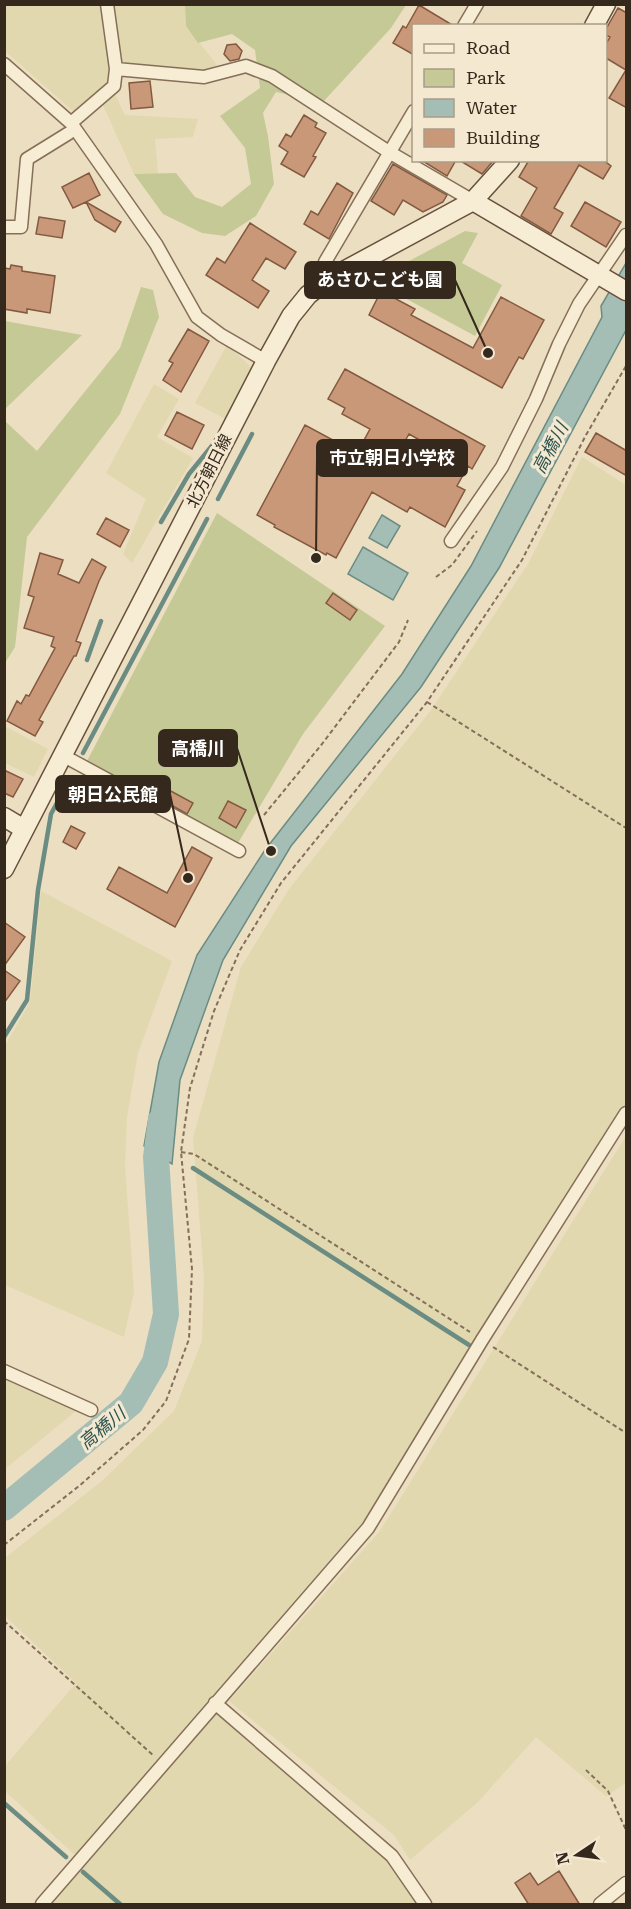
<svg xmlns="http://www.w3.org/2000/svg" width="631" height="1909" viewBox="0 0 631 1909" font-family="'Roboto Serif','Noto Sans JP',serif">
<style>
.farmland{fill:#e1d8af}
.green{fill:#c5c996}
.water{fill:#a4beb6;stroke:#6b8c83;stroke-width:1.5}
.lines{fill:none;stroke-linecap:round;stroke-linejoin:round}
.stream{stroke:#6b8c83;stroke-width:4.5}
.river{stroke:#a4beb6;stroke-width:26}
.building{fill:#c99878;stroke:#835940;stroke-width:1.5;fill-rule:evenodd}
.street-casing{stroke:#856f59;stroke-width:15}
.secondary-casing{stroke:#66513d;stroke-width:21}
.path{stroke:#856f59;stroke-width:2;stroke-dasharray:4.5 3;stroke-linecap:butt}
.street{stroke:#f7ecd4;stroke-width:12}
.secondary{stroke:#f7ecd4;stroke-width:18}
.labels{text-anchor:middle;dominant-baseline:central;stroke-width:6;stroke-linejoin:round;paint-order:stroke}
.street-label{font-size:16px;fill:#35281d;stroke:#f4e9d0}
.water-label{font-size:18px;font-style:italic;fill:#2d5451;stroke:#f4e9d0}
.leader{fill:none;stroke:#35281d;stroke-width:2}
.callout-dot{fill:#35281d;stroke:#f4e9d0;stroke-width:2}
.callout{fill:#35281d;stroke:#35281d;stroke-width:2}
.callout-label{font-size:18px;text-anchor:middle;font-weight:bold;fill:#fff}
</style>
<rect width="100%" height="100%" fill="#ecdec1"/>
<path class="farmland" d="M5 5H185L186 26 217 65 207 71 111 65 110 84 125 115 198 119 193 137 155 139 158 174H134L102 103 82 119 5 51Z
M227 345 252 368 226 419 195 403Z
M154 384 179 399 157 437 193 458 132 563 123 554 146 499 106 473Z
M582 457 626 485V1103L362 1523 75 1855 5 1791V1766L76 1683 5 1616V1558L103 1480 174 1411 202 1341 204 1277 193 1138 241 967 289 889 431 710 528 564Z
M4 726 48 749 34 777 5 763Z
M41 891 172 961 138 1053 127 1117 125 1166 134 1292 124 1337 5 1285V1046L30 1002Z
M626 1136V1783L606 1796 536 1737 478 1802 410 1860 394 1835 229 1701 380 1531Z
M5 1379 76 1411 5 1469Z
M216 1710 387 1861 402 1879 418 1904H52Z"/>
<path class="green" d="M185 5H406L391 28 323 102 276 92 263 113 268 136 274 184 256 216 225 236 202 233 163 214 134 174 176 173 195 197 222 207 251 184 245 148 220 116 260 88 255 50 232 34 198 43 186 26Z
M465 231 478 233 462 263 502 285 475 336 379 284 385 274Z
M141 287 153 290 159 317 120 414 27 537 15 647 5 663V421L37 451 120 348Z
M5 321 82 335 5 409 4 321Z
M217 513 385 626 303 734 238 843 87 761Z"/>
<path class="water" d="M626 263V330L499 568 421 687 291 846 223 960 180 1080 172 1164 144 1146 159 1062 197 955 265 850 402 674 471 566 602 317 601 306Z
M382 515 400 526 387 548 369 538Z
M363 547 408 573 393 600 348 574Z"/>
<g class="lines">
<path class="stream" d="M218 499 252 434
M161 522 189 474 215 442
M87 660 101 621
M83 753 207 519
M4 1037 27 1000 38 890 51 814 67 784
M193 1168 469 1345
M4 1803 66 1857
M83 1872 120 1904"/>
<path class="river" d="M4 1508 131 1403 155 1362 166 1314 156 1157 161 1120"/>
</g>
<path class="building" d="M419 5 454 26H414V55L393 43 403 26 406 28Z
M618 8 627 13V108L609 98 626 70 606 58V44L610 37 606 35V29Z
M236 44 242 51 239 59 230 61 224 54 227 45Z
M150 81 153 107 131 109 129 83Z
M304 115 317 123 315 127 326 133 313 156 316 157 304 177 281 164 288 152 279 146 286 134 291 137Z
M421 160H456L447 176Z
M459 160H494L482 174Z
M529 160H603L611 166 603 179 579 165 554 208 563 213 551 234 521 216 537 188 519 177Z
M393 164 447 195 443 202 423 212 403 200 394 215 371 201Z
M89 173 100 195 86 202 121 222 115 232 95 220 86 202 73 208 62 187Z
M337 183 353 193 329 239 304 224 311 211 318 215Z
M585 202 621 222 606 247 571 226Z
M39 217 65 221 62 238 36 234Z
M250 223 296 252 285 269 266 258 252 280 269 291 258 308 206 275 217 258 225 263Z
M11 265 22 267V271L55 276 50 313 27 309V313L4 309V268L10 269Z
M381 291 415 309 411 315 473 348 501 297 544 320 523 359 519 357 502 388 369 315Z
M188 329 209 341 181 392 163 380 173 363 169 361Z
M345 369 485 446 472 469 468 466 457 486 465 490 445 527 410 507 407 512 372 492 336 558 327 553 326 555 274 527 275 525 257 515 305 425 357 453 370 429 342 414 345 408 328 399ZM409 434 441 452 429 475 396 457Z
M177 412 204 425 192 449 165 435Z
M596 433 627 451V476L585 452Z
M106 518 129 530 120 547 97 534Z
M40 553 63 560 58 574 79 583 92 559 106 567 99 581 76 641 81 643 76 656H74L39 720 43 722 35 736 7 721 17 701 21 704 26 695 29 696 55 648 51 646 54 637 24 628 34 597 28 595Z
M333 593 357 610 350 620 326 603Z
M4 770 23 779 13 797 4 793Z
M167 789 193 803 187 814 162 800Z
M228 801 246 810 236 828 219 818Z
M71 826 85 833 76 849 63 842Z
M192 847 212 858 175 927 107 889 119 867 167 893Z
M4 922 25 937 4 966Z
M4 970 20 981 4 1003Z
M559 1871 580 1905H529L515 1883 530 1873 538 1885Z"/>
<g class="lines">
<g class="street-casing">
<path id="street" d="M107 4 116 69
M464 26 477 4
M4 64 71 123 156 244 197 317 221 335 266 361
M71 123 114 86 116 69 204 77 246 66 272 76 389 152 473 201
M4 227H21L27 159 69 133
M327 280 325 262 414 111
M451 541 502 467 536 399 559 344 579 304 626 235
M62 755 239 851
M4 1371 91 1410
M215 1703 392 1856 425 1904
M42 1904 368 1528 482 1340 626 1113
M600 1904 626 1883"/>
</g>
<g class="secondary-casing">
<path id="secondary" d="M594 26 606 4
M473 201 626 291
M4 817 24 829
M4 869 266 361 291 316 308 295 327 280 473 201 510 160"/>
</g>
<path class="path" d="M436 577 452 565 477 531
M427 702 626 828
M264 815 322 744 399 642 408 620
M181 1152 194 1154 470 1332
M493 1347 626 1433
M4 1545 79 1486 143 1430 166 1401 189 1339 192 1269 181 1152 190 1088 214 1011 240 950 281 883 427 702 522 560 586 435 626 366
M4 1621 154 1756
M586 1770 608 1791 626 1830"/>
<use href="#street" class="street"/>
<use href="#secondary" class="secondary"/>
</g>
<g class="labels">
<g class="street-label">
<text transform="translate(209 471) rotate(-63)">北方朝日線</text>
</g>
<g class="water-label">
<text transform="translate(550 448) rotate(-62)">高橋川</text>
<text transform="translate(102 1428) rotate(-40)">高橋川</text>
</g>
</g>
<path class="leader" d="M488 353L455 280M316 558L317 458M271 851L237 748M188 878L170 794"/>
<g class="callout-dot">
<circle cx="488" cy="353" r="6"/>
<circle cx="316" cy="558" r="6"/>
<circle cx="271" cy="851" r="6"/>
<circle cx="188" cy="878" r="6"/>
</g>
<g class="callout">
<rect x="305" y="262" width="150" height="36" rx="6"/>
<rect x="317" y="440" width="150" height="36" rx="6"/>
<rect x="159" y="730" width="78" height="36" rx="6"/>
<rect x="56" y="776" width="114" height="36" rx="6"/>
</g>
<g class="callout-label">
<text x="380" y="286">あさひこども園</text>
<text x="392" y="464">市立朝日小学校</text>
<text x="198" y="755">高橋川</text>
<text x="113" y="801">朝日公民館</text>
</g>
<rect width="631" height="1909" fill="none" stroke="#35281d" stroke-width="12"/>
<rect x="412" y="24" width="195" height="138" fill="#f4e9d0" stroke="#a89c88" stroke-width="1.5"/>
<rect x="424" y="44" width="30" height="9" fill="#f7ecd4" stroke="#a89c88" stroke-width="1.5"/>
<text x="466" y="54" font-size="18" fill="#35281d">Road</text>
<rect x="424" y="69" width="30" height="18" fill="#c5c996" stroke="#a89c88" stroke-width="1.5"/>
<text x="466" y="84" font-size="18" fill="#35281d">Park</text>
<rect x="424" y="99" width="30" height="18" fill="#a4beb6" stroke="#a89c88" stroke-width="1.5"/>
<text x="466" y="114" font-size="18" fill="#35281d">Water</text>
<rect x="424" y="129" width="30" height="18" fill="#c99878" stroke="#a89c88" stroke-width="1.5"/>
<text x="466" y="144" font-size="18" fill="#35281d">Building</text>
<g transform="translate(577 1855) rotate(257)" stroke="#f4e9d0" stroke-width="4.5" paint-order="stroke">
<path d="M0-4.5L10 22L0 15L-10 22Z" fill="#35281d"/>
<text y="-9" font-size="16" font-weight="bold" text-anchor="middle" fill="#35281d">N</text>
</g>
</svg>
